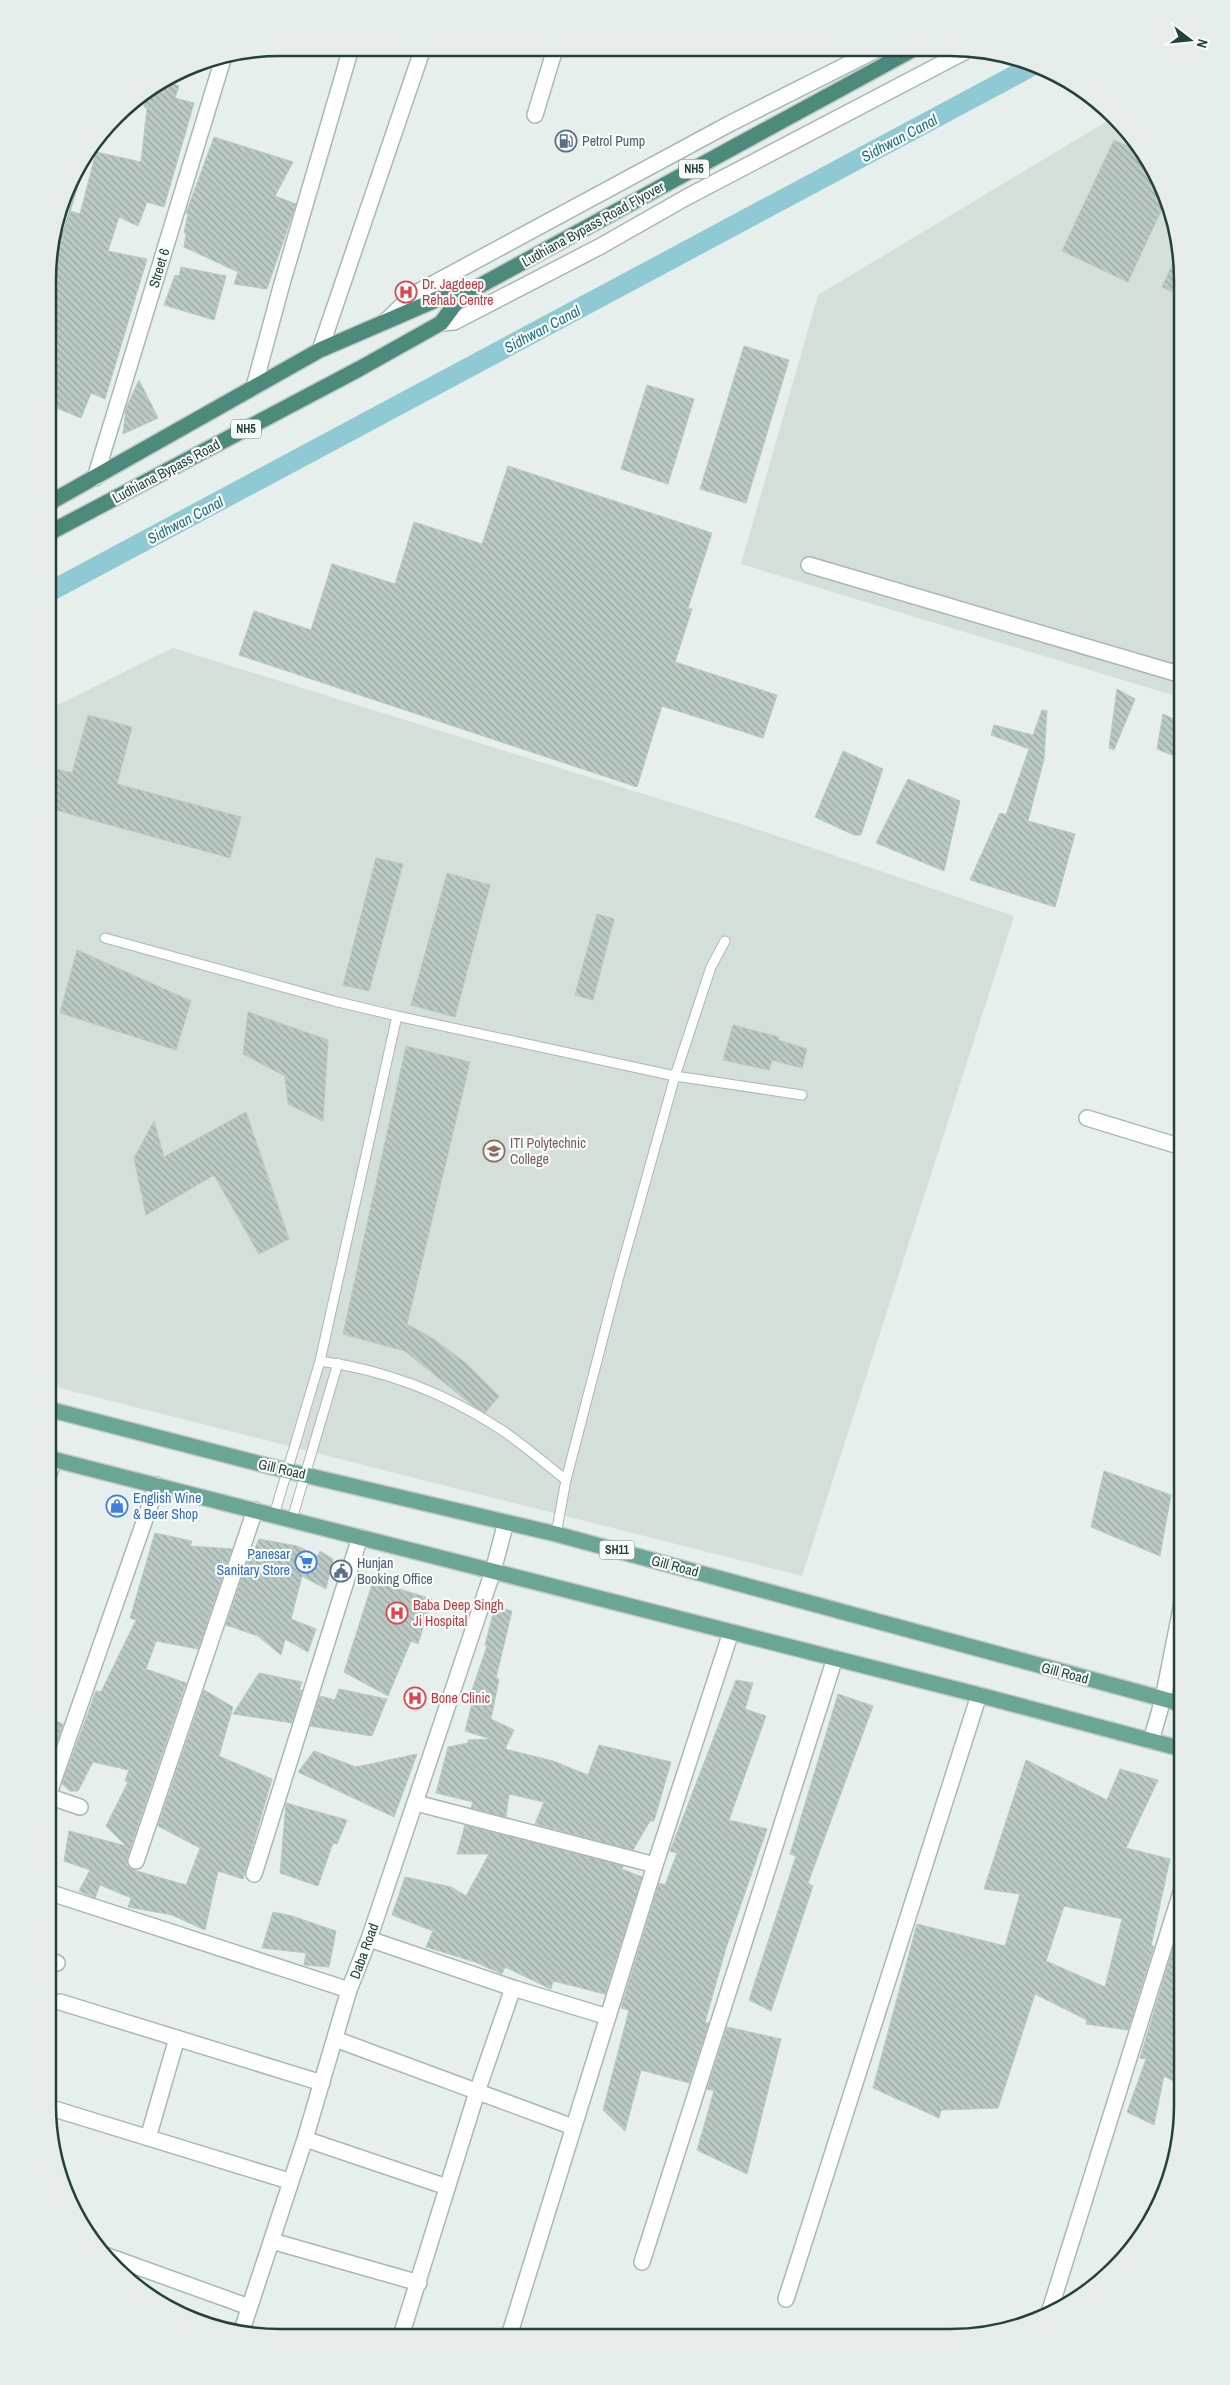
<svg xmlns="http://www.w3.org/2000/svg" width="1230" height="2385" viewBox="0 0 1230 2385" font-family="'Archivo Narrow',sans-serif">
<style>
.built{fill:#d4dfda}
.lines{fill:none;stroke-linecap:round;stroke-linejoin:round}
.canal{stroke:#8ec9d4;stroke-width:20}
.building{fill:url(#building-back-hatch);stroke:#b8c9c2;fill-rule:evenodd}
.service-casing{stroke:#a8b8b2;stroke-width:11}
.minor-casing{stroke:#a8b8b2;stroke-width:18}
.tertiary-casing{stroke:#a8b8b2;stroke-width:18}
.primary-casing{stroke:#c2cac8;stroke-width:18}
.trunk-casing{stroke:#c2cac8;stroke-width:18}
.service{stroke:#fff;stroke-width:9}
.minor{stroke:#fff;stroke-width:15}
.tertiary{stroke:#fff;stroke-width:15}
.primary{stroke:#6aa596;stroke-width:15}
.trunk{stroke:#4c8a7c;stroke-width:15}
.labels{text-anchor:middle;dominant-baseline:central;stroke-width:4.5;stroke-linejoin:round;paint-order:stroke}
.shield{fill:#f7fbf9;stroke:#637a73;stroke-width:1}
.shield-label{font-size:12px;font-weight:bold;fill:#24423a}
.service-label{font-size:14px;fill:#4e5e75;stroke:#f7fbf9;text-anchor:start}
.street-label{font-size:14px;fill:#24423a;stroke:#f7fbf9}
.health-label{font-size:14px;fill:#be3a42;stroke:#f7fbf9;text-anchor:start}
.education-label{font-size:14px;fill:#785e54;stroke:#f7fbf9;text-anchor:start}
.shop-label{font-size:14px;fill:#366cbe;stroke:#f7fbf9;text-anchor:start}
.water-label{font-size:15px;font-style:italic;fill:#1c6f80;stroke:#f7fbf9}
.rim{fill:none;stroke:#24423a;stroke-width:2.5}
</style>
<defs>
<pattern id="building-back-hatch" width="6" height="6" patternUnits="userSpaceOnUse" patternTransform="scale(1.25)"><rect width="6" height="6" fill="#bbcac4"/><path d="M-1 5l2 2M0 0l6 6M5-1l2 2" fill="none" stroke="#98a6a0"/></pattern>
</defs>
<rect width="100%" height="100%" fill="#e6efeb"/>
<path class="built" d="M1114 117 1143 150 1170 205 1182 280V698L741 564 818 295Z
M173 648 747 826 1014 916 802 1576 48 1385 49 709Z"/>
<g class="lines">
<path class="canal" d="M49 592 1034 65"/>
</g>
<path class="building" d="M166 81 179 86 175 98 194 103 164 207 147 202 138 226 119 217 108 251 147 259 105 399 91 393 81 418 49 405V280L71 211 80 214 96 152 141 162 147 108 144 107 148 92Z
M214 137 293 162 275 196 296 204 267 289 234 284 238 272 184 247 186 233H184L188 214 186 213Z
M1114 140 1146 155 1167 198 1128 282 1062 251Z
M1178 252 1182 280V296L1162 287Z
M181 267 226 276 214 320 164 305 175 275 179 276Z
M744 346 789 360 746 503 700 489Z
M139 380 158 418 123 434 126 408Z
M647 385 694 399 668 484 621 469Z
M508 466 712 533 688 608 692 609 675 662 777 695 763 738 662 706 637 787 239 655 254 611 311 630 332 564 395 584 414 522 482 544Z
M1117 689 1135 699 1114 750 1109 748Z
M1042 710 1047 711 1044 759 1028 821 1075 834 1055 907 970 880 1000 813 1006 815 1029 749 991 735 994 725 1033 735Z
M1163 714 1182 723V759L1157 749Z
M88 715 132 727 117 784 241 817 230 858 49 808V767L72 773Z
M843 751 883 769 861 835H854L815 817Z
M908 779 960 801 944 871 876 843Z
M376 858 403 864 369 991 343 985Z
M447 873 490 885 455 1017 411 1005Z
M597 914 614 919 593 1000 575 995Z
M77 950 191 1001 176 1050 60 1013Z
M248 1012 328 1040 323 1121 288 1104 285 1076 243 1054Z
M733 1025 779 1037 778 1040 807 1049 802 1068 772 1060 769 1070 723 1060Z
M406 1046 470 1062 407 1324 435 1340 467 1364 499 1396 485 1413 471 1404 405 1351 343 1334Z
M246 1112 289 1239 259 1254 214 1175 146 1215 134 1158 154 1121 164 1157Z
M1104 1471 1171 1495 1160 1556 1091 1527Z
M155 1533 192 1541 190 1546 232 1549 198 1649 156 1641 146 1669 186 1683 127 1858V1866L133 1870 186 1885 200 1848 158 1826 204 1690 233 1707 219 1756 272 1779 243 1879 218 1871 205 1930 172 1915 128 1907 131 1898 100 1885 95 1898 79 1891 90 1870 64 1861 69 1831 126 1846 106 1826 128 1782 125 1781 129 1770 93 1762 78 1791H70L62 1784 96 1691 101 1692 136 1620 130 1618Z
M259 1539 297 1546 318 1556 320 1551 333 1559 326 1589 302 1576 291 1619 316 1629 308 1652 285 1639 281 1655 258 1636 226 1625 251 1550H254Z
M373 1581 432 1599 418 1644 411 1641 388 1696 344 1672Z
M495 1606 512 1611 496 1678 499 1679 491 1719 514 1730 505 1749 553 1761 588 1775 599 1745 671 1762 654 1821H650L633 1850 535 1824 544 1802 509 1794 506 1817 471 1808 473 1802 436 1793 448 1747 468 1743V1740L491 1739 465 1731 473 1700 469 1699 487 1646 485 1645Z
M259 1673 302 1682 299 1690H302L292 1723 233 1714Z
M736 1680 753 1683 745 1709 766 1716 729 1820 767 1829 726 1948 705 2022 709 2023 689 2083 641 2070 625 2131 603 2110 629 2010 621 2008 659 1883 665 1885 677 1853 670 1851Z
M339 1689 387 1699 372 1736 310 1726 320 1696 335 1700Z
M838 1694 873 1706 808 1883 813 1886 771 2011 749 2000 796 1856 790 1854Z
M48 1718 63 1724 57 1742 48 1740Z
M314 1751 356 1767 417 1754 394 1817 298 1772Z
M1026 1760 1107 1800 1120 1769 1158 1780 1126 1848 1170 1859 1151 1946H1154L1128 2030 1086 2024 1087 2020 1035 1994 998 2108 941 2110 939 2118 873 2088 917 1924 1005 1946 1020 1894 984 1889ZM1064 1906 1122 1919 1105 1987 1046 1961Z
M286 1803 347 1820 337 1844 333 1843 318 1886 280 1873Z
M465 1825 623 1866 622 1869 642 1877 605 1994 553 1981 551 1989 505 1967 502 1974 475 1962 426 1947 433 1931 392 1915 405 1877 451 1887 466 1896 489 1854H457Z
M273 1912 292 1916 336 1931 329 1967 304 1965 306 1953 262 1948Z
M1173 1948H1182V2085L1164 2076 1154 2125 1127 2112 1146 2059 1140 2058Z
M727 2027 781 2039 747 2174 697 2150 714 2091 707 2089Z"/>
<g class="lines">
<g class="service-casing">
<path id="service" d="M105 938 334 1001 397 1016 320 1361 274 1515
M397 1016 675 1076 802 1095
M320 1361C384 1370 443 1392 497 1427 521 1442 543 1462 566 1480
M292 1519 338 1363
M556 1534 566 1480 618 1280 675 1076 711 967 725 941"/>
</g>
<g class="minor-casing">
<path id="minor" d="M535 115 555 49
M49 250 72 176
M320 350 423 48
M254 387 281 287 351 48
M95 478 223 59
M809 565 1182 675
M1087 1118 1182 1147
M48 1477 54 1459
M1151 1741 1163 1699 1182 1603
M48 1796 157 1485
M48 1796 80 1807
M416 1803 655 1865
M136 1861 255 1510
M254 1874 360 1537
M48 1892 349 1990
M369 1939 513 1988 608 2017
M48 1959 57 1963
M60 2002 322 2083
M335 2039 573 2127
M48 2107 289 2181
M148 2138 177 2038
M305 2139 447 2187
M272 2241 419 2283
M105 2255 249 2307
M642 2262 835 1658
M786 2299 979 1695
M1049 2313 1182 1889
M241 2333 305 2139 349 1990 369 1939 493 1571 506 1522
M401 2336 477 2092 513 1988
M509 2336 655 1865 731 1632"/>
</g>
<g class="tertiary-casing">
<path id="tertiary" d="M386 321 414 294 731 123 874 51
M441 323 454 322 599 247 687 197 964 52"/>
</g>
<g class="primary-casing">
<path id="primary" d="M48 1409 288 1471 556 1534 1182 1704
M48 1458 979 1695 1182 1749"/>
</g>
<g class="trunk-casing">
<path id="trunk" d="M49 503 320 350 438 299 461 296 910 51
M49 533 359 369 441 323 461 296"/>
</g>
<use href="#service" class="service"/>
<use href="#minor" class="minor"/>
<use href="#tertiary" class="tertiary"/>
<use href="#primary" class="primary"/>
<use href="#trunk" class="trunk"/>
</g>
<defs>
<g id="fuel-ring" transform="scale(1.125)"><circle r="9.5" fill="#f7fbf9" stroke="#5c6f8a" stroke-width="1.5"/><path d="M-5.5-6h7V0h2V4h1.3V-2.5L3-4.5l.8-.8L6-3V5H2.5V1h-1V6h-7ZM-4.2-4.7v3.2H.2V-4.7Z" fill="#5c6f8a"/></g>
<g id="hospital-ring" transform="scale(1.125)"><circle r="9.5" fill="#f7fbf9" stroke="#e0444e" stroke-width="1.5"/><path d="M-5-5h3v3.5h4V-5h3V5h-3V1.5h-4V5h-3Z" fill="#e0444e"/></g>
<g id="university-ring" transform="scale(1.125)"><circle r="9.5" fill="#f7fbf9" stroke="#8d6e63" stroke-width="1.5"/><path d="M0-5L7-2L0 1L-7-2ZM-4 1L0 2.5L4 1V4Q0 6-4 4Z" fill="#8d6e63"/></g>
<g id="shop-ring" transform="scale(1.125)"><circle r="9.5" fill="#f7fbf9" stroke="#3f7fe0" stroke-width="1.5"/><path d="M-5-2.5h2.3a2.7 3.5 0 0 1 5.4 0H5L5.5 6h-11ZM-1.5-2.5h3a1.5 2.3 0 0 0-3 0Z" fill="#3f7fe0"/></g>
<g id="supermarket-ring" transform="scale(1.125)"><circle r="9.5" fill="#f7fbf9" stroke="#3f7fe0" stroke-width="1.5"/><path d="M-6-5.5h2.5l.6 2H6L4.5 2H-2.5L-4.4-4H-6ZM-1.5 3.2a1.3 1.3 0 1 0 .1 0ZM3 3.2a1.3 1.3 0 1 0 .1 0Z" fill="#3f7fe0"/></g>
<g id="civic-ring" transform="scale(1.125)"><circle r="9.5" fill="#f7fbf9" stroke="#5c6f8a" stroke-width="1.5"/><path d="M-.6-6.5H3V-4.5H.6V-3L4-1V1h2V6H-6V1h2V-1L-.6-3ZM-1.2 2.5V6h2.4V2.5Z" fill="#5c6f8a"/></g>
</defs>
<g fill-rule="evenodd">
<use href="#fuel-ring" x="566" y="141"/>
<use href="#hospital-ring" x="406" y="292"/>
<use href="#university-ring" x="494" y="1151"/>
<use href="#shop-ring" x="117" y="1506"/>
<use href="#supermarket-ring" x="306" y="1562"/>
<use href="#civic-ring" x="341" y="1571"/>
<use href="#hospital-ring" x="397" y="1613"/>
<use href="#hospital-ring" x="415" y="1698"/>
</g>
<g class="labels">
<g class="shield">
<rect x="679" y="159.5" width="30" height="19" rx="4"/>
<rect x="231" y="419.5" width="30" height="19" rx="4"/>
<rect x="599.5" y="1540.5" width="35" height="19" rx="4"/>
</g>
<g class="shield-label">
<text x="694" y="169">NH5</text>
<text x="246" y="429">NH5</text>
<text x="617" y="1550">SH11</text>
</g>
<g class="service-label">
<text x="582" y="141">Petrol Pump</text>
<text x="357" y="1563">Hunjan<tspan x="357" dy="16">Booking Office</tspan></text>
</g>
<g class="street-label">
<text transform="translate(593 224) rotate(-29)">Ludhiana Bypass Road Flyover</text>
<text transform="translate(159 268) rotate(-73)">Street 6</text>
<text transform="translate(166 471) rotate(-28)">Ludhiana Bypass Road</text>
<text transform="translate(282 1469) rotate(13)">Gill Road</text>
<text transform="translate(675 1566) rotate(15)">Gill Road</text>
<text transform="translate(1065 1673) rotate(15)">Gill Road</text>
<text transform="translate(364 1951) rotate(-70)">Daba Road</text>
</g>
<g class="health-label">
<text x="422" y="284">Dr. Jagdeep<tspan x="422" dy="16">Rehab Centre</tspan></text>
<text x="413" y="1605">Baba Deep Singh<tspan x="413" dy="16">Ji Hospital</tspan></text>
<text x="431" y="1698">Bone Clinic</text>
</g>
<g class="education-label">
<text x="510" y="1143">ITI Polytechnic<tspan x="510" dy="16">College</tspan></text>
</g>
<g class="shop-label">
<text x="133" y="1498">English Wine<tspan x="133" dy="16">&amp; Beer Shop</tspan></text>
<text x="290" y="1554" text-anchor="end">Panesar<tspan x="290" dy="16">Sanitary Store</tspan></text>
</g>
<g class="water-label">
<text transform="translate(899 138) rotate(-28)">Sidhwan Canal</text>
<text transform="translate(542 329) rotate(-28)">Sidhwan Canal</text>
<text transform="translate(185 520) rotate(-28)">Sidhwan Canal</text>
</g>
</g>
<path d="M0 0H1230V2385H0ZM280 56H950A224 224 0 0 1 1174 280V2105A224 224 0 0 1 950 2329H280A224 224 0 0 1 56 2105V280A224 224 0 0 1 280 56Z" fill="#e6ecea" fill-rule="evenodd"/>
<path class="rim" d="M280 56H950A224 224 0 0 1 1174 280V2105A224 224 0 0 1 950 2329H280A224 224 0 0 1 56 2105V280A224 224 0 0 1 280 56Z"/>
<g transform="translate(1190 40) rotate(106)" stroke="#f7fbf9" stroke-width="4" paint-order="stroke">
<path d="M0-4L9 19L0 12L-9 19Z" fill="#24423a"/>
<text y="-8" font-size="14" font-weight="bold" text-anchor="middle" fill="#24423a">N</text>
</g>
</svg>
